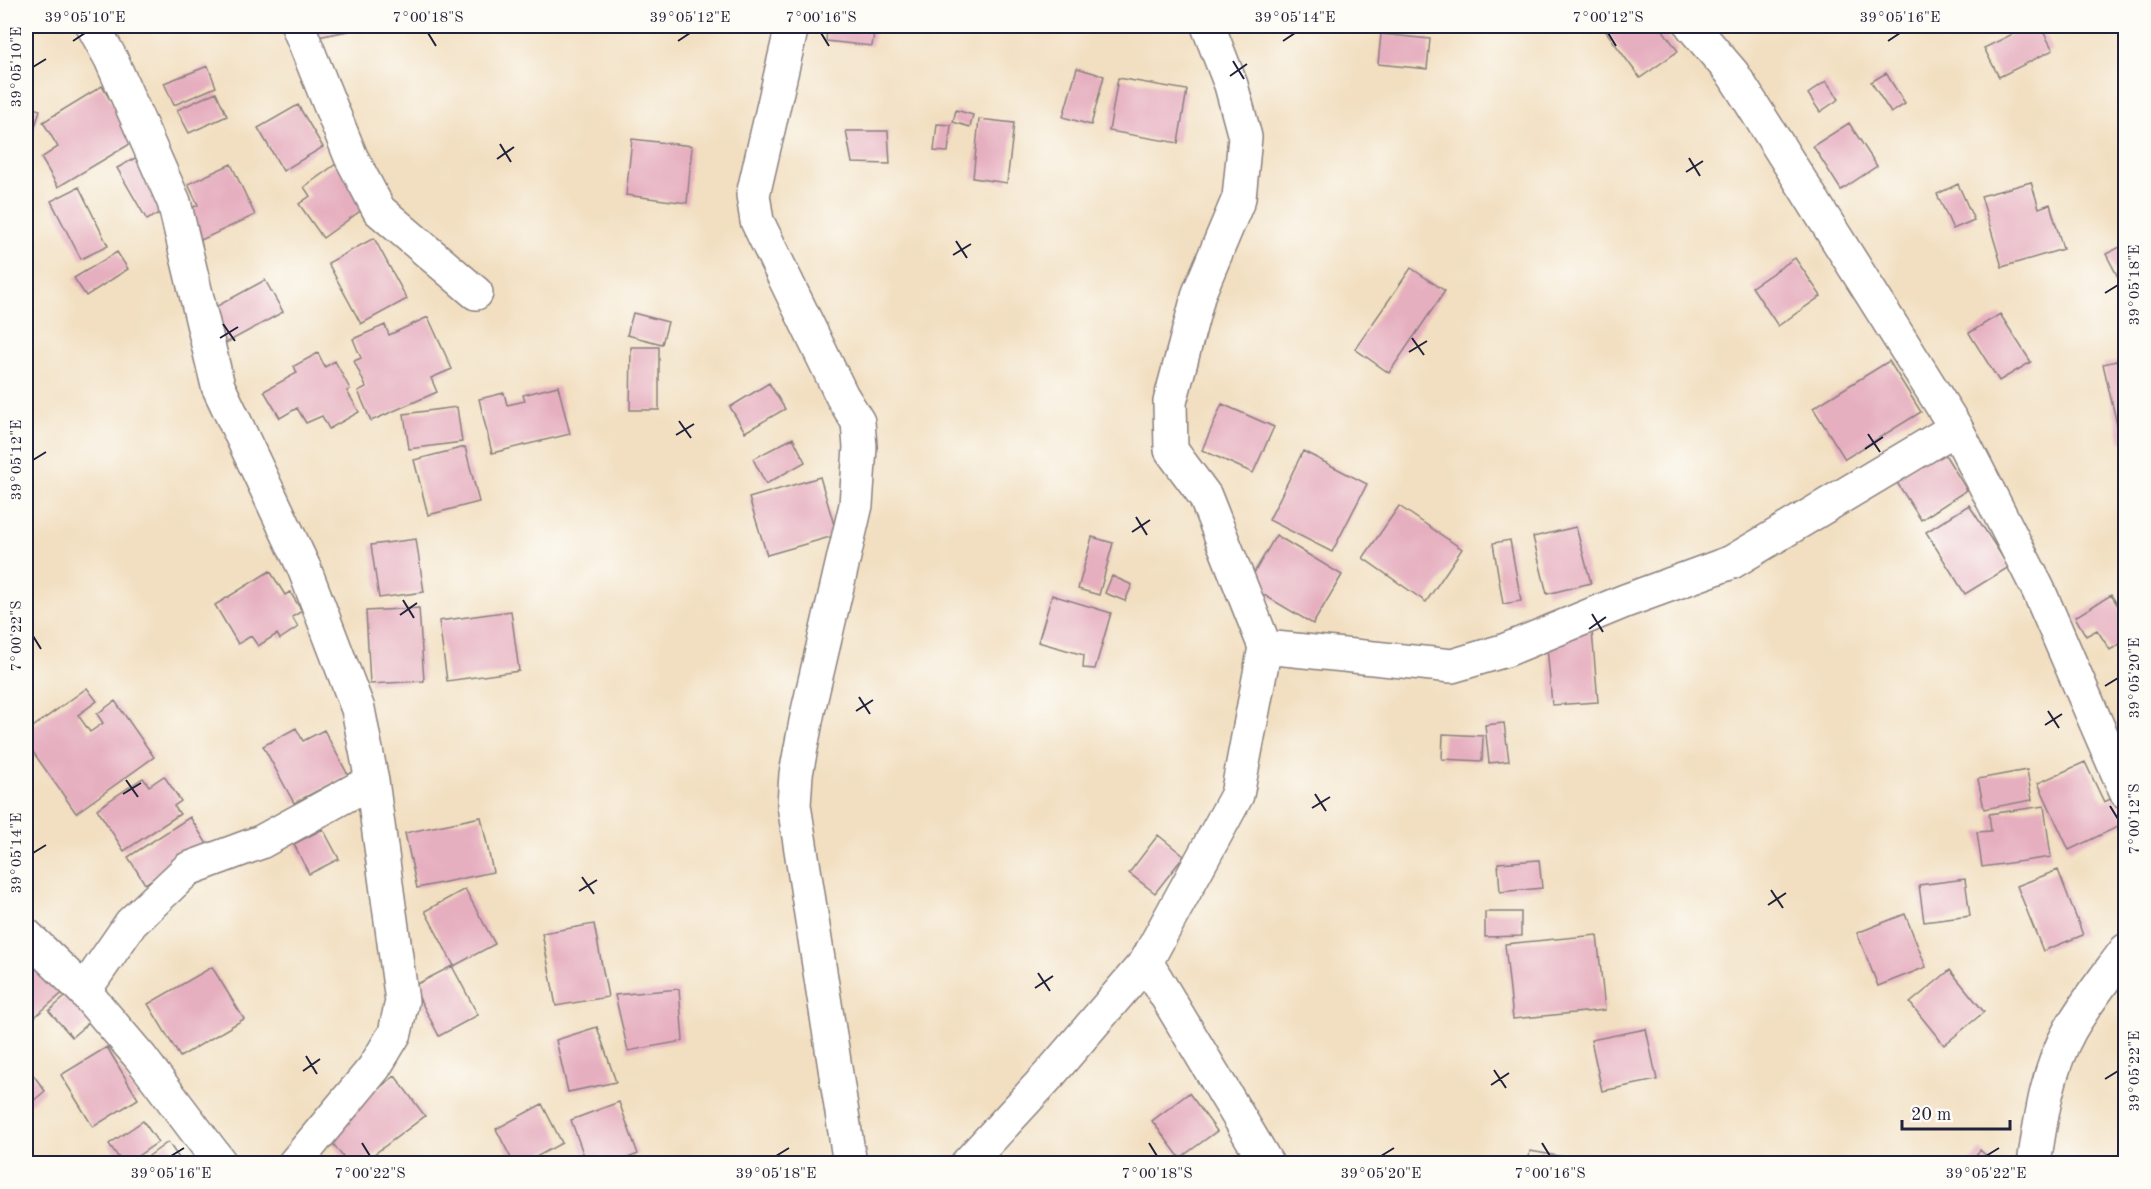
<svg xmlns="http://www.w3.org/2000/svg" width="2151" height="1189" viewBox="0 0 2151 1189" font-family="'Old Standard TT',serif">
<style>
.building{fill:#e6afbf}
.lines{fill:none;stroke-linecap:round;stroke-linejoin:round}
.minor-casing{stroke:#8a807e;stroke-width:36}
.minor{stroke:#fff;stroke-width:33}
.ticks{fill:none;stroke:#22223b;stroke-width:2}
.neatline{fill:none;stroke:#22223b;stroke-width:2}
.ticks-label{font-size:15px;text-anchor:middle;fill:#22223b}
</style>
<rect width="100%" height="100%" fill="#fdfcf7"/>
<filter id="ink" filterUnits="userSpaceOnUse"><feTurbulence type="fractalNoise" baseFrequency=".0167" numOctaves="2"/><feDisplacementMap in="SourceGraphic" scale="12" xChannelSelector="R" yChannelSelector="G"/><feConvolveMatrix kernelMatrix="1 2 1 2 8 2 1 2 1" color-interpolation-filters="sRGB"/></filter>
<filter id="wash" filterUnits="userSpaceOnUse"><feTurbulence type="fractalNoise" baseFrequency=".008" numOctaves="4" result="noise"/><feDisplacementMap in="SourceGraphic" scale="24" xChannelSelector="R" yChannelSelector="G"/><feGaussianBlur stdDeviation="1.35" result="paint"/><feColorMatrix in="noise" values="0 0 0 0 0 0 0 0 0 0 0 0 0 0 0 0 0 1.4 0 .05"/><feComposite in="paint" operator="in"/></filter>
<g filter="url(#wash)">
<rect width="100%" height="100%" fill="#f2dfc1"/>
<g id="blocks">
<path class="building" d="M316 26H363V28L318 37Z
M827 26H875L872 46 826 41Z
M1602 26H1660L1678 51 1640 78Z
M2029 26H2040L2053 50 1999 77 1984 48Z
M1381 34 1430 39 1427 69 1378 64Z
M208 66 216 87 174 105 164 83Z
M1077 68 1104 76 1091 125 1063 117Z
M1886 73 1905 104 1891 113 1871 82Z
M1118 78 1187 90 1178 143 1109 131Z
M1826 81 1839 99 1820 112 1808 94Z
M102 86 135 141 58 187 41 158 58 147 43 122Z
M216 92 227 116 189 133 177 110Z
M298 105 323 147 283 171 258 128Z
M26 106 40 110 26 157Z
M956 110 973 115 970 127 953 122Z
M979 119 1014 123 1007 183 973 178Z
M1849 123 1877 166 1841 190 1813 146Z
M937 124 951 125 948 152 934 151Z
M846 131H888L890 164 852 163Z
M632 139 692 146 687 203 626 195Z
M137 157 167 209 147 220 117 168Z
M231 164 255 215 201 240 186 211 198 205 188 184Z
M336 164 367 206 323 238 299 204 310 196 304 187Z
M2031 182 2039 208 2050 204 2063 249 2002 267 1981 196Z
M1958 184 1974 220 1953 229 1937 194Z
M79 187 108 246 81 259 51 201Z
M374 238 407 299 361 324 328 263Z
M2122 246 2126 253V276L2119 279 2106 254Z
M117 252 128 269 86 296 74 278Z
M1795 258 1821 296 1778 326 1752 287Z
M1411 268 1445 291 1389 373 1355 349Z
M265 280 283 312 226 343 208 311Z
M633 313 668 322 662 344 627 335Z
M2000 314 2031 362 1999 381 1969 333Z
M428 317 452 369 431 378 437 392 371 421 358 391 366 387 354 361 361 358 353 339 385 325 389 335Z
M631 347H659V410H630Z
M318 353 325 367 335 361 350 389 347 391 359 412 329 429 322 416 306 423 297 408 280 418 264 391 297 373 294 366Z
M2126 359V440L2121 442 2103 364Z
M1889 361 1921 412 1845 459 1813 408Z
M769 383 785 409 745 432 730 407Z
M558 386 570 434 492 453 479 399 504 393 507 405 525 401 523 395Z
M1222 404 1274 427 1253 473 1202 450Z
M457 407 462 442 409 449 404 414Z
M793 438 805 462 766 484 753 459Z
M465 447 479 502 428 515 414 460Z
M1941 448 1967 490 1921 520 1894 478Z
M1303 451 1367 484 1332 552 1269 520Z
M820 477 837 535 767 555 749 498Z
M1969 505 2009 567 1965 594 1926 532Z
M1399 506 1462 549 1426 602 1363 558Z
M1576 527 1591 583 1547 594 1533 537Z
M1276 535 1342 575 1313 624 1247 585Z
M1092 537 1113 543 1099 595 1078 589Z
M416 539 424 592 379 598 371 545Z
M1510 540 1521 601 1503 604 1493 543Z
M270 571 285 595 290 592 302 611 292 617 298 627 280 639 277 634 258 646 251 636 238 644 215 605Z
M1112 576 1132 585 1125 601 1105 593Z
M1052 595 1111 613 1095 669 1083 668 1084 655 1038 642Z
M2111 595 2126 618V640L2110 650 2097 630 2086 636 2075 617Z
M419 608 424 681 370 684 366 611Z
M511 611 519 671 447 681 439 621Z
M1592 631 1598 702 1552 705 1547 646 1562 645 1561 633Z
M87 688 97 701 78 715 90 732 103 723 97 714 115 701 154 757 76 813 26 742V732Z
M1504 723 1509 761 1489 763 1485 725Z
M296 728 303 741 324 730 348 775 294 803 263 746Z
M1443 734 1483 736 1482 761 1442 759Z
M2085 762 2104 802 2115 797 2126 823 2069 850 2038 783Z
M2027 770 2032 800 1984 809 1978 779Z
M164 776 181 801 174 806 180 814 124 851 97 809 143 778 149 786Z
M2044 806 2051 857 1982 867 1977 832 1991 831 1989 814Z
M190 817 207 844 145 884 128 857Z
M481 817 493 872 417 888 405 833Z
M323 829 339 859 309 874 294 844Z
M1158 835 1184 856 1155 893 1129 873Z
M1539 860 1542 888 1500 892 1498 863Z
M2058 870 2083 935 2043 951 2017 886Z
M1965 879 1970 916 1924 922 1919 885Z
M465 889 495 944 454 966 425 911Z
M1485 912H1521V936L1485 937Z
M1905 914 1926 967 1878 986 1857 933Z
M594 924 608 997 556 1006 542 933Z
M1597 935 1605 1010 1513 1019 1505 944Z
M33 951 67 989 30 1021 26 1016V958Z
M452 966 478 1015 439 1036 413 986Z
M212 967 244 1019 180 1057 148 1004Z
M1950 970 1984 1012 1944 1045 1910 1003Z
M679 989 683 1041 628 1051 615 995Z
M73 990 96 1016 72 1037 49 1011Z
M597 1027 616 1082 568 1092 556 1040Z
M1646 1029 1657 1080 1602 1091 1591 1040Z
M107 1047 138 1099 93 1127 61 1075Z
M26 1065 45 1091 26 1107Z
M395 1076 425 1116 361 1164H348L323 1130Z
M1189 1093 1217 1131 1180 1158 1152 1121Z
M619 1102 638 1154 613 1164H587L571 1120Z
M542 1104 562 1143 523 1164H514L496 1129Z
M143 1121 158 1142 126 1164H123L109 1144Z
M168 1142 183 1164H138Z
M1980 1150 1995 1164H1969Z
M1530 1151 1592 1162V1164H1528Z"/>
</g>
</g>
<g filter="url(#ink)">
<use href="#blocks" fill-opacity="0" stroke="#8a807e" stroke-width="1.5"/>
<g class="lines">
<g class="minor-casing">
<path id="minor" d="M93 26 111 59 174 202 218 386 304 568 358 709 372 781 402 1001 395 1033 374 1068 294 1164
M298 26 351 157 379 210 476 293
M792 26 753 195 757 221 842 396 858 422 860 447 856 505 808 711 796 774 794 805 850 1164
M1692 26 1733 74 1956 428 2038 589 2126 792
M1265 647 1452 666 1506 650 1625 601 1732 562 1956 428
M26 935 84 991 141 1058 221 1164
M1146 962 1267 1164
M84 991 131 923 188 869 261 842 372 781
M967 1164 1049 1075 1146 962 1237 795 1265 647 1205 496 1171 450 1170 402 1199 293 1239 198 1245 137 1231 85 1208 26
M2034 1164C2041 1118 2047 1071 2070 1030 2086 1002 2107 976 2126 950"/>
</g>
<use href="#minor" class="minor"/>
</g>
</g>
<path class="ticks" d="M428 33 436 46M821 33 829 46M1608 33 1616 46M73 41 85 33M678 41 690 33M1283 41 1295 33M1888 41 1900 33M1233 61 1244 79M33 67 46 59M1230 76 1247 64M500 144 511 162M1689 158 1700 176M497 159 514 147M1686 172 1703 161M956 241 967 258M953 255 971 244M2105 293 2118 285M223 324 235 341M220 338 238 327M1412 338 1424 355M1409 352 1427 341M679 421 691 438M1868 434 1880 452M676 435 694 424M1865 449 1883 437M33 460 46 452M1136 517 1147 535M1132 532 1150 520M403 600 414 618M1592 614 1603 632M400 615 417 603M1589 629 1606 617M33 636 41 649M2105 686 2118 678M859 697 870 714M856 711 873 700M2048 711 2059 728M2045 725 2062 714M126 780 138 797M123 794 141 783M1315 794 1326 811M2110 806 2118 819M1312 808 1330 797M33 853 46 845M582 877 594 894M1771 890 1783 908M579 891 597 880M1768 905 1786 893M1038 973 1050 991M1035 988 1053 976M306 1056 317 1074M1494 1070 1506 1088M303 1071 320 1059M2105 1079 2118 1071M1491 1085 1509 1073M362 1143 370 1156M1149 1143 1157 1156M1542 1143 1550 1156M171 1156 184 1148M776 1156 789 1148M1381 1156 1394 1148M1986 1156 1999 1148"/>
<rect width="2151" height="1189" fill="none" stroke="#fdfcf7" stroke-width="66"/>
<path d="M1902 1120v9h108v-9" fill="none" stroke="#22223b" stroke-width="3"/>
<text x="1911" y="1120" font-size="18" fill="#22223b" stroke="#fdfcf7" stroke-width="4.5" paint-order="stroke">20 m</text>
<rect x="33" y="33" width="2085" height="1123" class="neatline"/>
<g class="ticks-label">
<text x="85" y="22">39°05'10"E</text>
<text x="428" y="22">7°00'18"S</text>
<text x="690" y="22">39°05'12"E</text>
<text x="821" y="22">7°00'16"S</text>
<text x="1295" y="22">39°05'14"E</text>
<text x="1608" y="22">7°00'12"S</text>
<text x="1900" y="22">39°05'16"E</text>
<text transform="translate(16 67) rotate(-90)" y="5">39°05'10"E</text>
<text transform="translate(2134 285) rotate(-90)" y="5">39°05'18"E</text>
<text transform="translate(16 460) rotate(-90)" y="5">39°05'12"E</text>
<text transform="translate(16 636) rotate(-90)" y="5">7°00'22"S</text>
<text transform="translate(2134 678) rotate(-90)" y="5">39°05'20"E</text>
<text transform="translate(2134 819) rotate(-90)" y="5">7°00'12"S</text>
<text transform="translate(16 853) rotate(-90)" y="5">39°05'14"E</text>
<text transform="translate(2134 1071) rotate(-90)" y="5">39°05'22"E</text>
<text x="171" y="1178">39°05'16"E</text>
<text x="370" y="1178">7°00'22"S</text>
<text x="776" y="1178">39°05'18"E</text>
<text x="1157" y="1178">7°00'18"S</text>
<text x="1381" y="1178">39°05'20"E</text>
<text x="1550" y="1178">7°00'16"S</text>
<text x="1986" y="1178">39°05'22"E</text>
</g>
</svg>
